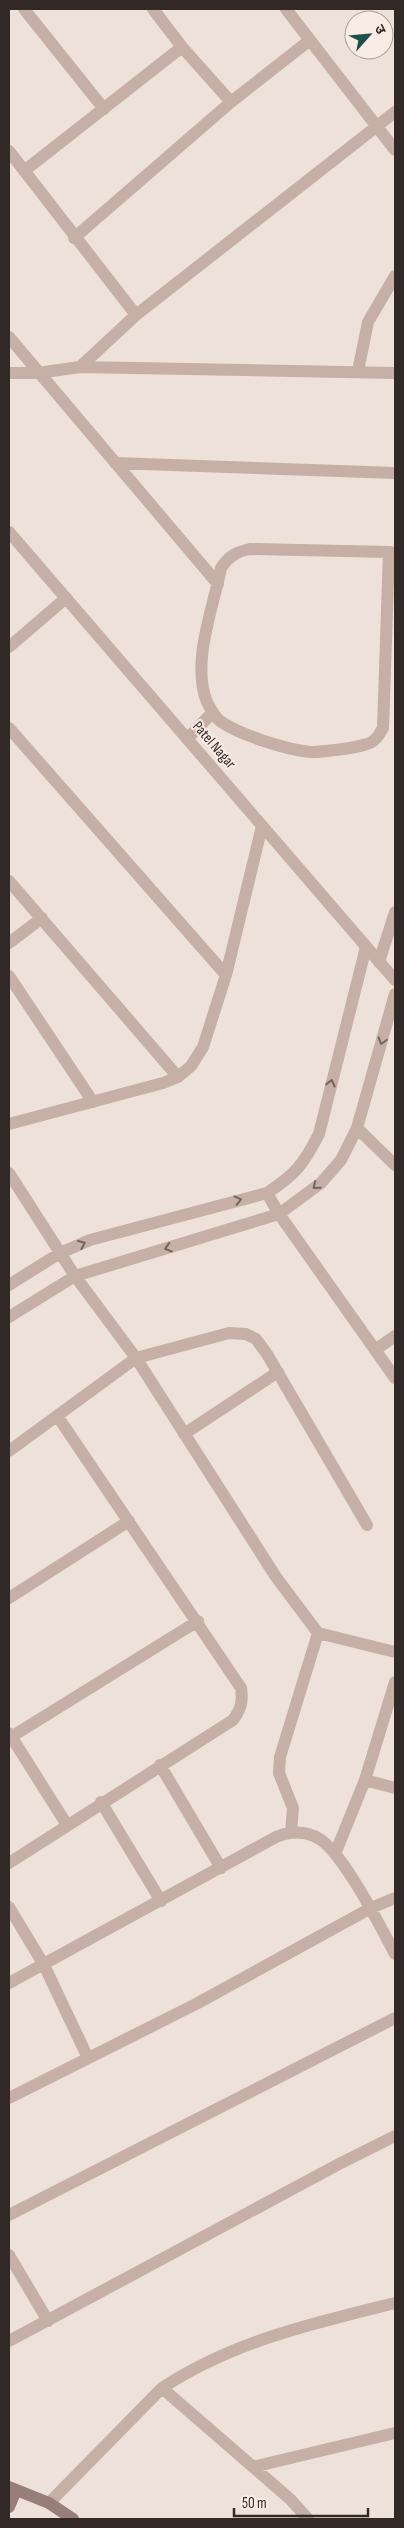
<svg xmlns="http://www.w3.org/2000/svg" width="404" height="2528" viewBox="0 0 404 2528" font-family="'Sofia Sans Condensed','Noto Sans Devanagari',sans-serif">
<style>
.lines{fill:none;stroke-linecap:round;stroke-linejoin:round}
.minor{stroke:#c5afa6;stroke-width:12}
.tertiary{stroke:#c5afa6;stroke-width:12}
.secondary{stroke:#987e78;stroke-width:12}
.oneway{stroke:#746560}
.labels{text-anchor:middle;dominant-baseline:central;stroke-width:4;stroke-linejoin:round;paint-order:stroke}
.street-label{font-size:15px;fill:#322826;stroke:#f7ebe4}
</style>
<rect width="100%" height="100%" fill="#eee1d9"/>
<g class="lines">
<path class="minor" d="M24 9 104 109
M153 9 182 47 231 102
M286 9 395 150
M9 151 136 315
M24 171 182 47
M74 238 231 102 310 40
M9 337 218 584
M80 367 136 315 395 112
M358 371 368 322 395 276
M9 373H38L80 367 395 373
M115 463 395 473
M389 552 383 728C379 735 375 742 367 744 356 748 323 752 311 752 287 750 240 735 220 721 215 717 210 708 207 702 191 663 213 609 221 568 229 556 236 552 250 549L389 552 395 553
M9 647 66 598
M9 728 226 975
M187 739 213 712
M9 881 178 1077
M9 943 42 918
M379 962 395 912
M9 976 93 1102
M9 1124 163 1083 178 1077 191 1066 203 1047 226 975 262 826
M357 1128 395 1165
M9 1173 75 1276 136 1358 276 1577 318 1633 395 1652
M267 1193 279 1214 395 1378
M9 1285 60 1253 90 1240 267 1193C296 1174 303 1165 319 1134L366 947
M9 1317 75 1276 279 1214 321 1183 341 1160 357 1128 395 994
M375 1350 395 1336
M184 1434 278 1372
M9 1451 136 1358 229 1333 246 1334 256 1339 267 1354 367 1525
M9 1598 129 1521
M9 1733 67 1825
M11 1737 198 1621
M160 1765 221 1868
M365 1780 395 1788
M101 1802 161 1901
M291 1832 293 1808 279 1773 280 1757 318 1633
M335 1854 365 1780 395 1682
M9 1863 233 1720C241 1709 243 1702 241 1688L58 1417
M9 1907 44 1965 88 2058
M9 1983 276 1837C288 1832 302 1831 314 1836 340 1845 381 1928 395 1954
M9 2098 196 2004 371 1908 395 1898
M9 2215 395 2018
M9 2255 48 2321
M9 2341 339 2164 395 2136
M162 2388 290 2499 308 2519
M253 2467 395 2433
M49 2503 162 2388C233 2341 314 2323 395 2303"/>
<path class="tertiary" d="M9 532 395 980"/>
<path class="secondary" d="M9 2487 49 2503 73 2519
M9 2507 16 2490"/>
</g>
<defs><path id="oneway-chevron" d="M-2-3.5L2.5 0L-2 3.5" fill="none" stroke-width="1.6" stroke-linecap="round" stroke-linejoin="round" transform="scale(1.25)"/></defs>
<g class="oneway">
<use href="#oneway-chevron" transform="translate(382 1041) rotate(106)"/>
<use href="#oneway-chevron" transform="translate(331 1083) rotate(-76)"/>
<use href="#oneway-chevron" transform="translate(316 1186) rotate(141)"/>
<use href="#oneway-chevron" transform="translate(238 1200) rotate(-13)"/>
<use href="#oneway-chevron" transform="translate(82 1244) rotate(-23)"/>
<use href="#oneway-chevron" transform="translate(168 1248) rotate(163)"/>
</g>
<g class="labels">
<g class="street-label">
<text transform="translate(214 745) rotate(49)">Patel Nagar</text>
</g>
</g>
<rect width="404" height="2528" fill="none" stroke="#322826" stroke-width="20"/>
<g transform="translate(369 35) rotate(63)"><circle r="24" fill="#f7ebe4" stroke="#a89d98"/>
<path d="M0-4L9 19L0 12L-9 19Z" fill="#204f4b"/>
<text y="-8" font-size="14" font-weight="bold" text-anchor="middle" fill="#322826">उ</text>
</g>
<path d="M234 2508v8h134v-8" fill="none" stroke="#322826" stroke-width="2.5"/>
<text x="242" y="2508" font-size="15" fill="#322826" stroke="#f7ebe4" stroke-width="4" paint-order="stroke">50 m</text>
</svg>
